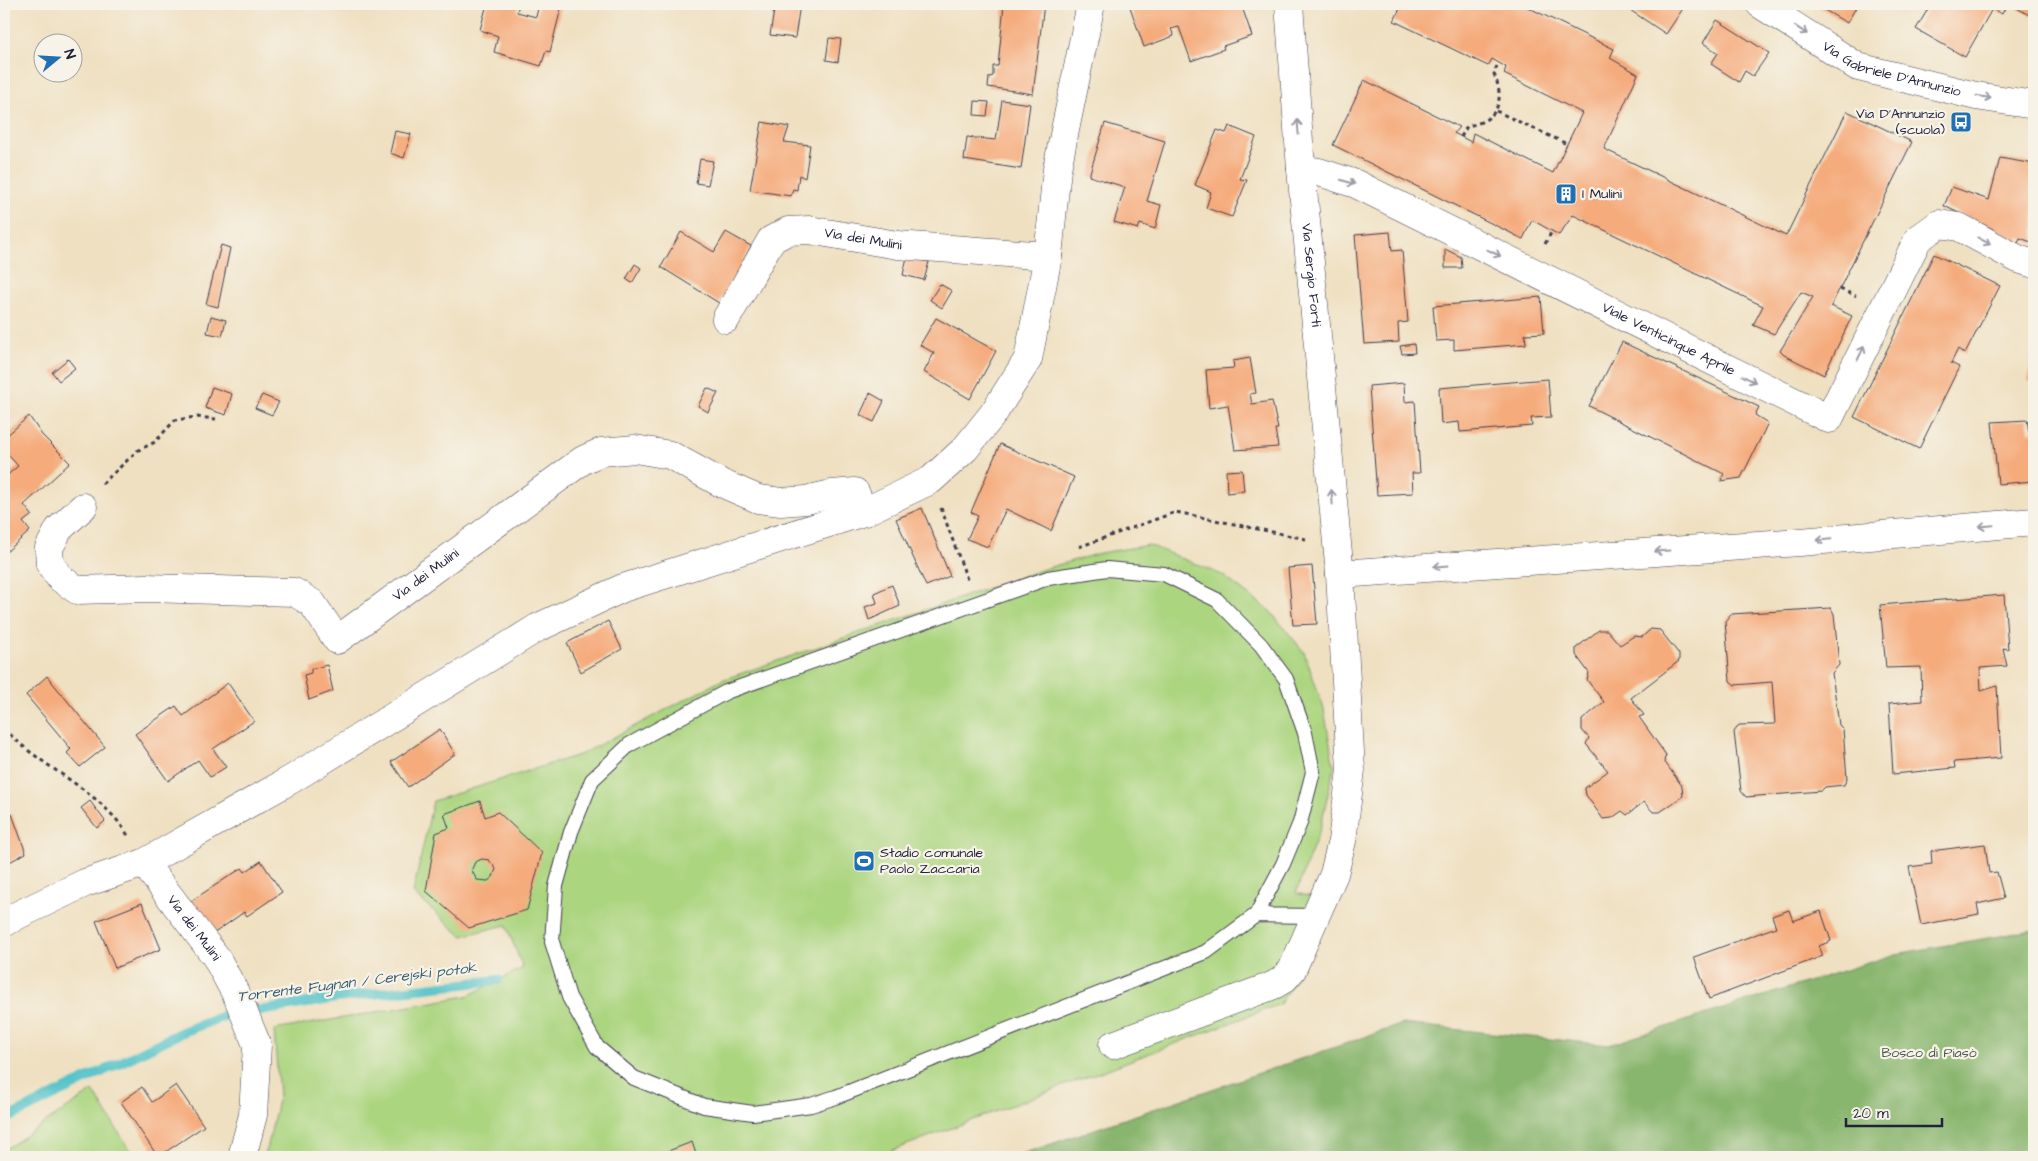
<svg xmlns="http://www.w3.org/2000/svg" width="2038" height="1161" viewBox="0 0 2038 1161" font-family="'Architects Daughter',sans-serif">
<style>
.green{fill:#acd580;stroke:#677c5e}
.forest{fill:#89b66e;stroke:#566c54}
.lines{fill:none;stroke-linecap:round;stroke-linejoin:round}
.stream{stroke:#55c3c9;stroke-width:10}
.building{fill:#f5ab7c;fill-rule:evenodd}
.service-casing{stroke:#413e4f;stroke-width:16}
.minor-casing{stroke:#413e4f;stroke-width:29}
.path{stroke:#413e4f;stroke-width:3;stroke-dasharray:4 4;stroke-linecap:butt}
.service{stroke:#fff;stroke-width:14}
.minor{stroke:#fff;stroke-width:28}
.oneway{stroke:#9c9ca7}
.labels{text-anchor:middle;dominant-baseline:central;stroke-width:4.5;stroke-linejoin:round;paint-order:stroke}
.street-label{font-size:14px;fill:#22223b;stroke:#f7f3e8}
.poi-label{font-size:14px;fill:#22223b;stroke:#f7f3e8;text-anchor:start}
.park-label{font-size:14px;fill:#4b5850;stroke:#f7f3e8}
.water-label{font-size:15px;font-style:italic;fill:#345a6d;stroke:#f7f3e8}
</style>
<rect width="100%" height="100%" fill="#f7f3e8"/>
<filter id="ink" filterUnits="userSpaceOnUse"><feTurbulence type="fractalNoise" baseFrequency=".02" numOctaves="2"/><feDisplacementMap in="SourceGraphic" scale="10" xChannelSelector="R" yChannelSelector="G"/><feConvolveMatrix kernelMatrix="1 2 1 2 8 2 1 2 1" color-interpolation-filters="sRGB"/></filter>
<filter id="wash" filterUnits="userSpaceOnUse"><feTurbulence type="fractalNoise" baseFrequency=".0096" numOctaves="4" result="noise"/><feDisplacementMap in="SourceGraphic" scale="20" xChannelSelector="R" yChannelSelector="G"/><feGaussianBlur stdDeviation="1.12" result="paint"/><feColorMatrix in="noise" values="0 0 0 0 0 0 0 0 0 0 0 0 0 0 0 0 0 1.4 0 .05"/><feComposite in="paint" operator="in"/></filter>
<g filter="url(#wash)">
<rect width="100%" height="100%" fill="#efe0c1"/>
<path class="green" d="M1149 545 1222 575 1271 612 1304 652 1324 709 1334 768 1320 829 1296 893 1334 903 1311 952 1280 1004 875 1157H263L268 1145 279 1096 274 1030 467 996 523 968 506 925 462 936 413 893 433 801 582 754 722 680 1044 569 1100 553Z
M93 1091 134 1157H4V1150Z"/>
<path class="forest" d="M2034 930V1157H1013L1403 1024 1609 1045 1896 954Z"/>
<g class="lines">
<path class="stream" d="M4 1120 180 1033 236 1011 266 1010 336 998 498 980"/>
</g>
<g id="blocks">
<path class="building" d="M487 4H519L517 12 536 17 539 4H562L550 52 546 51 541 66 494 52 498 36 480 30Z
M775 4H800L795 38 770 35Z
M1004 4H1044L1033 94 988 87 989 77 993 76V66H998Z
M1129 4H1241L1252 36 1223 46 1224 49 1191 61 1179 27 1171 29 1174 36 1144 47Z
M1402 4H1521L1614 49 1610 58 1638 74 1604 149 1786 236 1847 111 1912 142 1831 306 1852 316 1824 375 1784 355 1780 351 1813 297 1801 292 1774 334 1753 325 1763 306 1573 215 1559 235 1532 220 1523 239 1333 145 1364 80 1459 127 1454 133 1471 142 1473 133 1553 173 1582 113 1504 74 1506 67 1492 59 1488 66 1394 21Z
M1621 4H1686L1666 34Z
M1814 4H1858L1847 23Z
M1931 4H2007L2002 14 1992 9 1965 57 1916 29Z
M2010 4H2034V18Z
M1717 20 1769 53 1753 76 1745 71 1739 82 1711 64 1718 53 1703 43Z
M829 38 841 39 838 62 826 60Z
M1002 100 1030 104 1021 169 964 160 967 137 996 140Z
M975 101 989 102 987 116 974 115Z
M762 122 789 127 784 142 810 145 805 178 799 175 797 190 793 189 791 196 750 190Z
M1105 123 1165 141 1147 201 1161 205 1155 229 1140 224 1138 229 1114 222 1125 187 1089 176Z
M1229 126 1256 137 1240 179 1247 180 1232 217 1206 208 1211 192 1195 185 1217 130 1226 133Z
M395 131 411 134 404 158 390 153Z
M2000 158 2034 164V243L2020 238 2018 243 1991 233 1993 229 1944 206 1952 187 1989 200Z
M700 159 713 161 708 185 696 183Z
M681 232 714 252 726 232 751 246 742 263 747 266 735 289 729 286 719 303 661 267Z
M1390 232 1392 251 1402 250 1408 322 1398 323 1399 342 1364 344 1355 235Z
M221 245 230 248 218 307 206 304Z
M1445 249 1461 257 1462 268H1445Z
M1934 254 2000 286 1965 354 1958 349 1951 363 1959 367 1919 449 1854 417Z
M907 257 929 262 924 280 903 275Z
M635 264 641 268 632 283 626 279Z
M940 284 952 291 942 308 930 300Z
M1541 297 1544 333 1525 334 1526 344 1454 350V340L1436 341 1433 306Z
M211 316 226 320 222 336 207 333Z
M936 318 996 351 970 399 924 372 934 353 920 345Z
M1622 342 1759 407 1755 415 1768 423 1741 478 1721 481 1724 474 1589 406Z
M1414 344 1415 353 1402 354 1400 346Z
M2033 344H2034V382L2028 381Z
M1250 358 1256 393 1250 394 1252 404 1272 401 1278 429H1275L1278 447 1235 450 1228 405 1209 408 1206 370 1234 368 1233 361Z
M68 359 75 368 59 381 52 372Z
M1548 379 1551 417 1531 418 1532 426 1460 432 1459 422 1441 424 1439 388Z
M1404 383 1405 402 1415 401 1420 473H1412L1413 493 1377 495 1369 386Z
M212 387 232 394 226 415 205 408Z
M707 388 718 393 708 412 698 406Z
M870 393 884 401 874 422 860 415Z
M262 395 279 402 272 415 255 408Z
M29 416 42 435 70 463 24 505 32 515 23 522 30 531 4 554V478L18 466 4 450V438Z
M2027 420 2029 432 2034 431V481L1998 484 1992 422Z
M1000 444 1074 477 1051 531 1006 509 988 547 967 539 978 516 971 512Z
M1242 470 1244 491 1227 493 1226 471Z
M922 508 950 576 926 586 896 519Z
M1312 566 1317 624 1293 625 1288 568Z
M892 585 900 606 869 620 865 607 877 603 874 593Z
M2004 595 2008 649 2003 648 2007 666 1980 668 1981 691 1997 686 2001 758 1954 762 1955 768 1893 774 1889 704 1922 701 1921 667 1886 668 1880 605Z
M1831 608 1834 614 1839 665 1832 673 1839 725 1843 729 1847 778 1844 785 1825 787 1821 791 1746 797 1741 791 1734 732 1739 725 1775 724 1772 682 1735 685 1730 681 1725 621 1731 614Z
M608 621 622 649 581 672 567 643Z
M1651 629 1660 630 1679 654V661L1631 698 1644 715 1639 717 1666 755 1664 761 1682 786 1683 796 1660 812H1653L1644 802 1627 815 1622 811 1612 818 1603 819 1586 795 1585 788 1608 771 1586 744 1589 738 1582 730V720L1604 702 1587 680 1589 673 1576 655V648L1599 630H1607L1620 645 1634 636 1642 637Z
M327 665 333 691 309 700 304 675 311 673V669Z
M47 676 105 747 80 767 67 753 71 749 26 695Z
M228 683 254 721 213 749 226 767 210 777 198 760 168 781 135 734 176 706 183 716Z
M440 729 455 754 408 787 391 762Z
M90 801 105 821 97 828 81 808Z
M480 801 485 817 498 812 542 853 527 910 469 928 426 891 436 833 449 828 444 814ZM482 859 489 860 496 869 493 877 488 881 477 880 473 873 472 869 475 862Z
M12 814 26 853 4 865V818Z
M1985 844 1989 873 1997 872 2004 898 1977 904 1979 914 1921 925 1909 867 1932 864 1931 851Z
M261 861 282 892 247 916 244 912 213 934 191 901 242 868 245 872Z
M142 903 161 949 115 968 96 921Z
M1789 910 1793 921 1821 911 1831 941 1819 946 1823 956 1709 999 1694 957 1776 927 1772 916Z
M176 1085 204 1126 158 1157 121 1102 142 1087 152 1102Z
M692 1142 697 1157H661L660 1154Z"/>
</g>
</g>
<g filter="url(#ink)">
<use href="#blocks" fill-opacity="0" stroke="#413e4f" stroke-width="1"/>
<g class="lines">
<g class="service-casing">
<path id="service" d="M1256 915 1206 952 836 1097 811 1105 753 1113 704 1106 634 1078 597 1047 569 997 552 942 556 886 571 832 592 780 629 745 726 692 1048 578 1107 569 1164 574 1217 600 1261 645 1286 679 1305 733 1313 772 1300 823 1283 864 1256 915 1317 916"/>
</g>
<g class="minor-casing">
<g id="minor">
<path id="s1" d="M1289 4 1301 169 1340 574 1800 542 2034 522"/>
<path id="s2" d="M1760 4 1858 67 1976 96 2034 105"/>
<path id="s3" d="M1301 169 1319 172 1356 184 1829 419 1918 239 1939 224 1959 227 2018 259 2034 264"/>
<path id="s4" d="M726 319 771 240 788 231 809 230 897 245 1048 256"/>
<path id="s5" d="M83 507 59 529 49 548 50 564 60 578 77 590 146 588 294 592 312 603 337 640 583 460 601 452 635 449 670 455 721 483 758 499 781 502 806 500 832 494 855 492 864 512"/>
<path id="s6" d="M144 863 216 957 238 998 257 1045 253 1115 242 1157"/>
<path d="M4 923 18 915 85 883 144 863 292 779 537 628 623 588 864 512 931 480 965 449 993 414 1028 359 1048 256 1057 169 1091 4"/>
<path d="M1113 1045 1274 985 1284 979 1292 970 1334 874 1342 841 1351 770 1340 574"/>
</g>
</g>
<path class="path" d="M1496 111 1567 144
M1461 137 1467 126C1497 121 1506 102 1494 74L1498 63
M1545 244 1552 231
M1840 289 1856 296
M102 484 137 451 155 442 175 420 197 417 216 419
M941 508 968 582
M1079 547 1176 512 1306 539
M4 729C13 737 23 747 33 754 67 780 106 799 129 837"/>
<use href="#service" class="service"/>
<use href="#minor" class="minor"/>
</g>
<defs><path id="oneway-shaft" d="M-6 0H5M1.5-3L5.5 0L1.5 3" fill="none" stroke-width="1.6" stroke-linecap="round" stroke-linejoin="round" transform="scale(1.25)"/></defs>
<g class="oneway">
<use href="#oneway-shaft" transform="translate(1801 30) rotate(33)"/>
<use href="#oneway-shaft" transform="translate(1984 97) rotate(9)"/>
<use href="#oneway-shaft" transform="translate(1298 127) rotate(-94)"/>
<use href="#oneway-shaft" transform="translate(1348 182) rotate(18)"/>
<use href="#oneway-shaft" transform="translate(1984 241) rotate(28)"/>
<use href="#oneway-shaft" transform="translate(1494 253) rotate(26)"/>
<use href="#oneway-shaft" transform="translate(1861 353) rotate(-64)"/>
<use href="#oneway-shaft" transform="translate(1749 379) rotate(27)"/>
<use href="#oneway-shaft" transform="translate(1332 497) rotate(-95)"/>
<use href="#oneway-shaft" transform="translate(1986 526) rotate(175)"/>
<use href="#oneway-shaft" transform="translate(1824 540) rotate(175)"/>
<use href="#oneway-shaft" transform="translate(1662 551) rotate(176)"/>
<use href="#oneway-shaft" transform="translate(1441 566) rotate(176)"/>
</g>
</g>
<defs>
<g id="bus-square" transform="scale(1.125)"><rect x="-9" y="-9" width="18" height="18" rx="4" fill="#1f6fb2" stroke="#f7f3e8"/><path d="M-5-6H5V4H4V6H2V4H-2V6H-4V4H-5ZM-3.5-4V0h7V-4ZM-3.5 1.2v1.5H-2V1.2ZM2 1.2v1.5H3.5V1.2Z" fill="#fff"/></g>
<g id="building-square" transform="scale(1.125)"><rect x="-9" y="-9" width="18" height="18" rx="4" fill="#1f6fb2" stroke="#f7f3e8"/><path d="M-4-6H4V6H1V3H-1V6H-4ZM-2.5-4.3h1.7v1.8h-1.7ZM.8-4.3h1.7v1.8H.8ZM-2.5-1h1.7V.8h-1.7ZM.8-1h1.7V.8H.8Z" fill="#fff"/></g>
<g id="stadium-square" transform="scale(1.125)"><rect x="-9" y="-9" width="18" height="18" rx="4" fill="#1f6fb2" stroke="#f7f3e8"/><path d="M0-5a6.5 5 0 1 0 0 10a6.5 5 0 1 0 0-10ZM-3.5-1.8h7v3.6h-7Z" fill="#fff"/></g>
</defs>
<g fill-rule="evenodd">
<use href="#bus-square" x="1961" y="122"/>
<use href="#building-square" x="1566" y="194"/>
<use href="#stadium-square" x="864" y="861"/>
</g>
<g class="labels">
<g class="street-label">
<text stroke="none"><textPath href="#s2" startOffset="149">Via Gabriele D'Annunzio</textPath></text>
<text stroke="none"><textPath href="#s4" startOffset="186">Via dei Mulini</textPath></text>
<text stroke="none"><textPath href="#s1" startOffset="272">Via Sergio Forti</textPath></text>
<text stroke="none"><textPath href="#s3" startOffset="406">Viale Venticinque Aprile</textPath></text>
<text stroke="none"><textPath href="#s5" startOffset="501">Via dei Mulini</textPath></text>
<text stroke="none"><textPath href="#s6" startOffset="82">Via dei Mulini</textPath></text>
</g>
<g class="poi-label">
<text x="1945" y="114" text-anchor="end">Via D'Annunzio<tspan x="1945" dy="16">(scuola)</tspan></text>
<text x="1582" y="194">I Mulini</text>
<text x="880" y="853">Stadio comunale<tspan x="880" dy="16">Paolo Zaccaria</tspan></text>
</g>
<g class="park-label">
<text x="1929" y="1053">Bosco di Piasò</text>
</g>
<g class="water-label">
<text transform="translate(357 982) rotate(-7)">Torrente Fugnan / Cerejski potok</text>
</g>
</g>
<rect width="2038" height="1161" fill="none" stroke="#f7f3e8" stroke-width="20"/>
<g transform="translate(58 58) rotate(72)"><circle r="24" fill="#f7f3e8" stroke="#a29fa3"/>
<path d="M0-4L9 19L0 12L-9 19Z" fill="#1f6fb2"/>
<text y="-8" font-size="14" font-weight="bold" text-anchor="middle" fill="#22223b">N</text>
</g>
<path d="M1846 1118v8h96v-8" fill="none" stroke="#22223b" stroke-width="2.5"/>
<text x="1853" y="1118" font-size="15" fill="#22223b" stroke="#f7f3e8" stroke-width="4" paint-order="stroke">20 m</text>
</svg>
